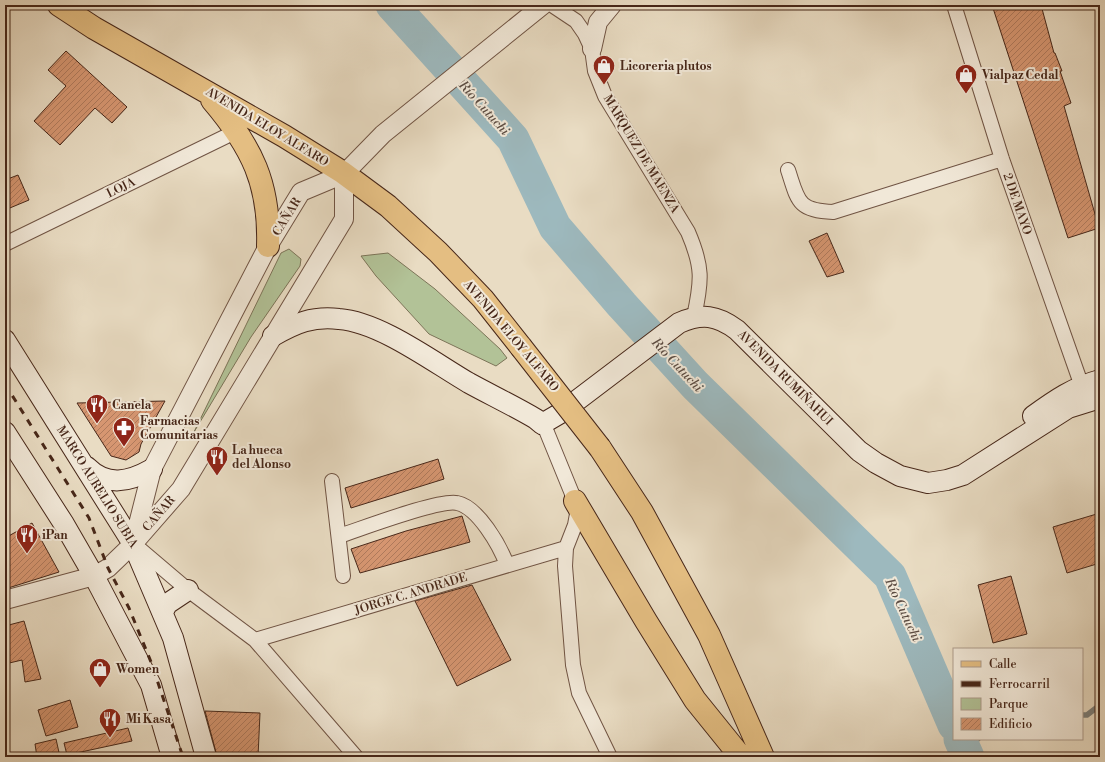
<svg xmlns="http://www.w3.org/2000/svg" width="1105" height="762" viewBox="0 0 1105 762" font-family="'Libre Bodoni',serif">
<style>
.green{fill:#b2c297;stroke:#7c7458}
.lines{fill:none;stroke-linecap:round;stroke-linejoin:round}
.stream{stroke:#7b7f7c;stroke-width:5.5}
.river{stroke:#9db9be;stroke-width:33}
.building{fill:url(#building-hatch);stroke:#472719}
.minor-casing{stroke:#705444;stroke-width:16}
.tertiary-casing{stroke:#705444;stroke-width:20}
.secondary-casing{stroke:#472719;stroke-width:22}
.primary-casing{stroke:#472719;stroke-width:24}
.minor{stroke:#f1e8d8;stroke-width:14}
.tertiary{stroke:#f1e8d8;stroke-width:18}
.secondary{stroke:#f1e8d8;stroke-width:20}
.primary{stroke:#e4be82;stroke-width:22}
.rail{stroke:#472719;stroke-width:3;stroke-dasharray:7 7;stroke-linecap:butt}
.primary-bridge-casing{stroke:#472719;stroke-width:24;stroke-linecap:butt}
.primary-bridge{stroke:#e4be82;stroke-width:22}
.labels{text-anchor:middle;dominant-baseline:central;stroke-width:4;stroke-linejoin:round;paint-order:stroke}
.poi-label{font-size:12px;font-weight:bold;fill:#472719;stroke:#f1e8d8;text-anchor:start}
.street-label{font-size:12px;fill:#472719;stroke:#f1e8d8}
.water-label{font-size:13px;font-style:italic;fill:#5c4c42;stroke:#f1e8d8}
</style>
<defs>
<pattern id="building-hatch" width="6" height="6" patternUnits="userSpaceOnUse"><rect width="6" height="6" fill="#d69671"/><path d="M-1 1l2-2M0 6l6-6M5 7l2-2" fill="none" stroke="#af7a5c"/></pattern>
</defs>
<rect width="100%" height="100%" fill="#e9dcc3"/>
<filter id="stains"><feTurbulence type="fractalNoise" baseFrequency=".005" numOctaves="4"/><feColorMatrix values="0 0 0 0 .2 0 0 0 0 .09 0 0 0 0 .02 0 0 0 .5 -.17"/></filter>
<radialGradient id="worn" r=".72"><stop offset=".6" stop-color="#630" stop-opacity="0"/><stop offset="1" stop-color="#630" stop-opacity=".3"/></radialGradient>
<path class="green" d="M289 249 301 259 300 266 251 337 194 432 281 253Z
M388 253 435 289 500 349 507 358 496 366 429 334 376 276 361 256Z"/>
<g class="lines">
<path class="stream" d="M1082 715H1087L1100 705
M963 745 978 739"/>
<path class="river" d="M392 5 513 139 555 227 622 305 695 385 890 576 954 725
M960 739 968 757"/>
</g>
<path class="building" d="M992 5H1041L1054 53H1055L1062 71H1060L1071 103 1064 106 1099 228 1068 238Z
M66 51 127 107 112 123 95 108 60 145 34 121 66 86 48 70Z
M18 175 29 200 5 210V180Z
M827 233 844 272 827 277 809 241Z
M165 401 141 444 139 452 126 460 111 456 77 403Z
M438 459 444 479 351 508 345 488Z
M1100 513V563L1067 573 1053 527Z
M462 516 470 542 360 573 351 549 406 531Z
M32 523 59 572 5 589V538Z
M1011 576 1027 634 993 643 978 585Z
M472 585 511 660 457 686 415 601Z
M24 621 41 679 25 682 22 660 5 664V626Z
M70 700 78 727 46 736 38 710Z
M205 711 260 713 258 757 217 756Z
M128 728 132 741 67 755 64 743Z
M56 739 60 757H37L35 744Z"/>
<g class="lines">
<g class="minor-casing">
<path id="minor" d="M552 5 576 21 585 34 592 49 595 71 605 96 688 232C703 267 702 280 694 317
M954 5 1002 159 1085 395
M788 170C798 200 797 211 833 212L1002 159
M5 244 237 131
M542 424 546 430 575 501 577 514 575 525 566 548 565 566 573 665 579 693 610 757
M332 481 343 576
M339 536C361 529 439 499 457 503 478 507 500 546 507 565
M135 545 188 590 255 640 356 757
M255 640 566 548"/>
</g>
<g class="tertiary-casing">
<path id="tertiary" d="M592 49 598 22 612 5
M133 544 152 469 268 246 301 192 344 174 383 134 543 5
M5 600 94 576 108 568 133 544 181 489 344 219V174"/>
</g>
<g class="secondary-casing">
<path id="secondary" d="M273 336C296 323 312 316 339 319 380 322 433 362 469 383 491 395 514 406 536 419L542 424 559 414 679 323C702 313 717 315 737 330L859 451 876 463 900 476 928 483 947 480 963 475 1068 408 1100 398
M5 340 133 544 173 638 206 757
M1033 416C1055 400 1074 387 1100 380
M5 432 64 524 94 576 151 685 172 757
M87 467C107 487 129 482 152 469
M163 612 167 604 188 590"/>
</g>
<g class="primary-casing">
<path id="primary" d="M59 5 94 28 284 136 342 172 388 206 438 252 483 299 521 347
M212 100C252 147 270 184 268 246
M600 448 642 512 709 635 763 757
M575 501 646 621 695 700 741 757"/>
</g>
<use href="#minor" class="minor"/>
<use href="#tertiary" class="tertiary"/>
<use href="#secondary" class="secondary"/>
<use href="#primary" class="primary"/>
<path class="rail" d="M5 384 89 518 108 568 129 608 151 662 183 757"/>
<g class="primary-bridge-casing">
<path id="primary-bridge" d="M521 347 600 448"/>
</g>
<use href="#primary-bridge" class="primary-bridge"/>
</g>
<defs>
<g id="shop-pin" transform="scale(1.15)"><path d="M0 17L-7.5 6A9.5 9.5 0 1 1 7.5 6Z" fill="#8f2418" stroke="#f1e8d8"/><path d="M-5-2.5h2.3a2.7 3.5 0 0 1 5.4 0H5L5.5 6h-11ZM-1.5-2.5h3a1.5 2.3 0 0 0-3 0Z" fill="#fff"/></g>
<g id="restaurant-pin" transform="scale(1.15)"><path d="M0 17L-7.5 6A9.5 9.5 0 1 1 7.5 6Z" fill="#8f2418" stroke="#f1e8d8"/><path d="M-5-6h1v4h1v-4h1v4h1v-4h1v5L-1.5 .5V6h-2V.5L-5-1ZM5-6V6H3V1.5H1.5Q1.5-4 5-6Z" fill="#fff"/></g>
<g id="pharmacy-pin" transform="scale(1.15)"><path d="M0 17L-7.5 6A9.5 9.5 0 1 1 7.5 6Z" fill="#8f2418" stroke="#f1e8d8"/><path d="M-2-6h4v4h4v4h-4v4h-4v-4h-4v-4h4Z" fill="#fff"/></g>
</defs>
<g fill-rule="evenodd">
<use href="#shop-pin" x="604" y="66"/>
<use href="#shop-pin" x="966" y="75"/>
<use href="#restaurant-pin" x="97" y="405"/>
<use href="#pharmacy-pin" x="124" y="428"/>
<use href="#restaurant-pin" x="217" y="457"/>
<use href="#restaurant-pin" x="27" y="535"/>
<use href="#shop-pin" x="100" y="669"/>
<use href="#restaurant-pin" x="110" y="719"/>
</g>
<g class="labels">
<g class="poi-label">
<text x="620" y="66">Licoreria plutos</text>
<text x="982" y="75">Vialpaz Cedal</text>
<text x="112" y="405">Canela</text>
<text x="140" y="421">Farmacias<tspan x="140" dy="14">Comunitarias</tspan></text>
<text x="232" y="450">La hueca<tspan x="232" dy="14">del Alonso</tspan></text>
<text x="42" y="535">iPan</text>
<text x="116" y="669">Women</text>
<text x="126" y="719">Mi Kasa</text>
</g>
<g class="street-label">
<text transform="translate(267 127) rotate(31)">AVENIDA ELOY ALFARO</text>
<text transform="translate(641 154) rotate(59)">MARQUEZ DE MAENZA</text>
<text transform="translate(121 188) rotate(-26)">LOJA</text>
<text transform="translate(1017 204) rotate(71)">2 DE MAYO</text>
<text transform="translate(287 217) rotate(-58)">CAÑAR</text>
<text transform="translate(511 336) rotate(50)">AVENIDA ELOY ALFARO</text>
<text transform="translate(785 378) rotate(45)">AVENIDA RUMIÑAHUI</text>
<text transform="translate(97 487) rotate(58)">MARCO AURELIO SUBIA</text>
<text transform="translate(159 514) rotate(-49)">CAÑAR</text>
<text transform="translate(411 594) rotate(-17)">JORGE C. ANDRADE</text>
</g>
<g class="water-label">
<text transform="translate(484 108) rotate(48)">Río Cutuchi</text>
<text transform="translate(677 365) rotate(47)">Río Cutuchi</text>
<text transform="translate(903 610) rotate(65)">Río Cutuchi</text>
</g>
</g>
<rect width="1105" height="762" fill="none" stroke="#e9dcc3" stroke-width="20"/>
<rect x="6" y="6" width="1093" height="750" fill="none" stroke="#472719" stroke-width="2"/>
<rect x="10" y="10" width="1085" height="742" fill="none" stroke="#472719"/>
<rect x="953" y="648" width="130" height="92" fill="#f1e8d8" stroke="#ad9b8c"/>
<rect x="961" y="661" width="20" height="6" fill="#e4be82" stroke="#ad9b8c"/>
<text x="989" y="668" font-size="12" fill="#472719">Calle</text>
<rect x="961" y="681" width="20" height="6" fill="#472719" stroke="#ad9b8c"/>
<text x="989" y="688" font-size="12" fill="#472719">Ferrocarril</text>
<rect x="961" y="698" width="20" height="12" fill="#b2c297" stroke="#ad9b8c"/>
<text x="989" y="708" font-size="12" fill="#472719">Parque</text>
<rect x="961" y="718" width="20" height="12" fill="url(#building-hatch)" stroke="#ad9b8c"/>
<text x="989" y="728" font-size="12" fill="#472719">Edificio</text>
<rect width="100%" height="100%" filter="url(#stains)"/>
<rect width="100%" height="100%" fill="url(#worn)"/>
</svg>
